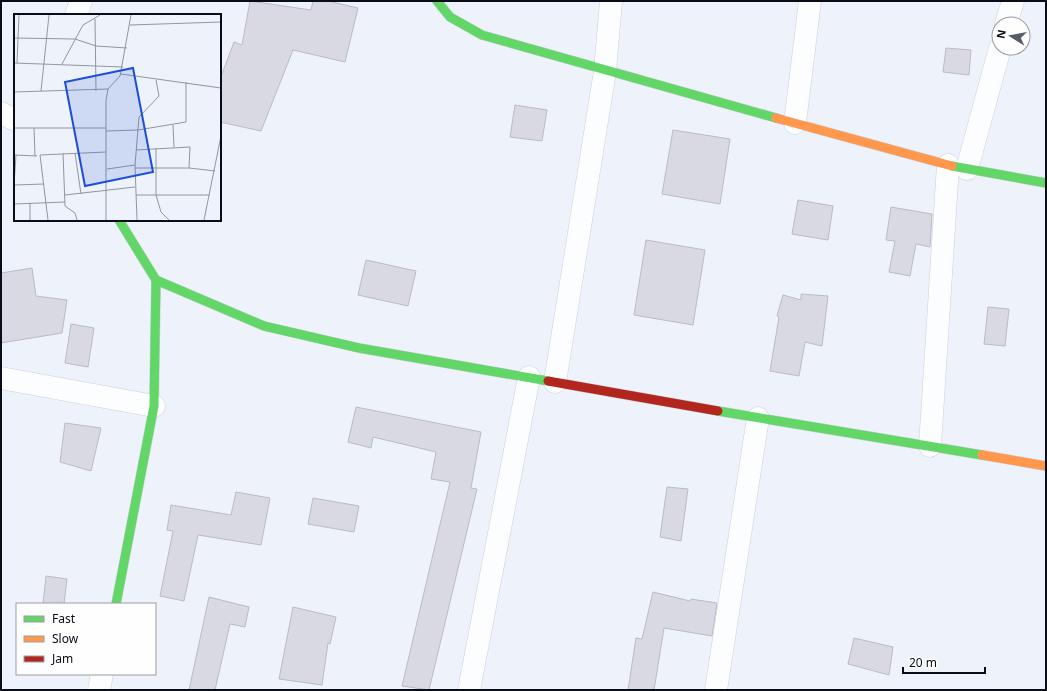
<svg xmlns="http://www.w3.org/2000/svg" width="1047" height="691" viewBox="0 0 1047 691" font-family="'Noto Sans',sans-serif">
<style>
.building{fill:#d9d9e3;stroke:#bbbbc5}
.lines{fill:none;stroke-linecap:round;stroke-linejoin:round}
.street-casing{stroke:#cbd0da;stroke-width:23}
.fast-casing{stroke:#cbd0da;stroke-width:10}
.slow-casing{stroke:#cbd0da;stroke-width:10}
.jam-casing{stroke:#cbd0da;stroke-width:10}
.street{stroke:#fcfdfe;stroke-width:22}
.fast{stroke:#63d668;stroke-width:9}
.slow{stroke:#ff974d;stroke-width:9}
.jam{stroke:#b3261e;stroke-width:9}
.inset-road{fill:none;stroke:#92969f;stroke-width:1}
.view{fill:#1d4ed8;fill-opacity:0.15;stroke:#1d4ed8;stroke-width:2}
.inset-edge{fill:none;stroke:#080c17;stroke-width:2}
</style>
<rect width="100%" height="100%" fill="#eef2fa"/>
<path class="building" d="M250 1 311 10 313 1H328L358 8 345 62 293 50 261 131 220 122V79L234 42 242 45Z
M946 48 971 50 969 75 943 72Z
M515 105 547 110 542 141 510 137Z
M673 130 730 139 720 204 662 194Z
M798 200 833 206 828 240 792 234Z
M891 207 932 214 930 247 916 244 910 276 889 272 895 241 886 240Z
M646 240 705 250 693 325 634 315Z
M366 260 416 271 408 306 358 295Z
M32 268 36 296 67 300 62 333 1 343V273Z
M801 294 828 296 822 346 805 342 799 376 770 371 779 317 777 316 783 295 801 300Z
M988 307 1009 309 1005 346 984 344Z
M71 324 94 328 88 367 65 363Z
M356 407 481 432 471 488 477 489 429 690 402 686 450 482 431 479 436 452 373 437 371 448 348 442Z
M65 423 101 428 91 471 60 462Z
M667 487 688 489 681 541 660 537Z
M236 492 270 498 261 545 198 535 184 601 160 596 173 531 167 530 171 505 231 515Z
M313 498 359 506 354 532 308 524Z
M46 576 67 579 64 604H43Z
M653 592 690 601 691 599 717 603 712 636 664 628 654 690H628L636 638 642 639Z
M209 597 249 607 245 627 230 624 215 690H189Z
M293 607 336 617 330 644 328 643 322 685 279 679Z
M854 638 893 647 889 675 848 664Z"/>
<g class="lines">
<g class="street-casing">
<path id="street" d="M76 15 81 1
M1006 24 1013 1
M1 113 15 120
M795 123 810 1
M967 169 1000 48
M1 378 154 406
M555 382 605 71 611 1
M930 446 948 165
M99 690 102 674
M469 690 529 377
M716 690 758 418"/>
</g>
<g class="fast-casing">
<path id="fast" d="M437 1 450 17 482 35 776 118
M952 166 1046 183
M119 220 156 280 264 326 359 348 548 381
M718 411 982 455
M116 604 154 406 156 280"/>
</g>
<g class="slow-casing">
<path id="slow" d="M776 118 952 166
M982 455 1046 466"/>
</g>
<g class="jam-casing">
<path id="jam" d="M548 381 718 411"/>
</g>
<use href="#street" class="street"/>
<use href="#fast" class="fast"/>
<use href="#slow" class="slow"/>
<use href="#jam" class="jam"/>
</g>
<g transform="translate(14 14)">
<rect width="207" height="207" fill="#eef2fa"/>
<path class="inset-road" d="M81 5 82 77M116 11 207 8M0 24 61 25 82 32 113 34M0 49 109 53M3 49 5 1M48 50 69 11 86 1M107 60 207 74M27 77 35 1M0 78 94 75M159 111 160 133M0 114H92M20 114 21 142M92 117 124 116 172 108V68M142 134V181L147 198 155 206M122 136 176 133 175 154M49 139 51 192 61 199 63 206M61 139 67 180M1 141 23 142M121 154H175L201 157M93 155 121 151M0 171 30 170M0 171 2 141M51 181 121 173M122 181H196M0 190 51 188M16 206V189M34 206 26 141 92 138M92 206V87L94 75 106 62 117 1M123 206 121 151 125 103 145 82 142 66M190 206 207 122"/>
<path class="view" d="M119 54 139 158 71 172 51 68Z"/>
<rect width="207" height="207" class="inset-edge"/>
</g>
<rect width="1047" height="691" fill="none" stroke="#080c17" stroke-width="4"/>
<rect x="16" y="603" width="140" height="72" fill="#fefefe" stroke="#9c9da2"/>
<rect x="24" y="616" width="20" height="6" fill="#63d668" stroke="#9c9da2"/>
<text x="52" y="623" font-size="12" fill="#080c17">Fast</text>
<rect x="24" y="636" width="20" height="6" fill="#ff974d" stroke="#9c9da2"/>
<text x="52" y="643" font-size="12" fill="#080c17">Slow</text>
<rect x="24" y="656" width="20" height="6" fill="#b3261e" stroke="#9c9da2"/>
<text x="52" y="663" font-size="12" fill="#080c17">Jam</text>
<g transform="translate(1011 36) rotate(281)"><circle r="19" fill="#fefefe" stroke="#9c9da2"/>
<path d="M0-3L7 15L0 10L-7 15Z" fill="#585c66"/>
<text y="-6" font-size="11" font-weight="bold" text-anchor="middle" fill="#080c17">N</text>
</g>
<path d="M903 667v6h82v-6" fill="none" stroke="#080c17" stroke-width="2"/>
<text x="909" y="667" font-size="12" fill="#080c17" stroke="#fefefe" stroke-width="3" paint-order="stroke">20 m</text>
</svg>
